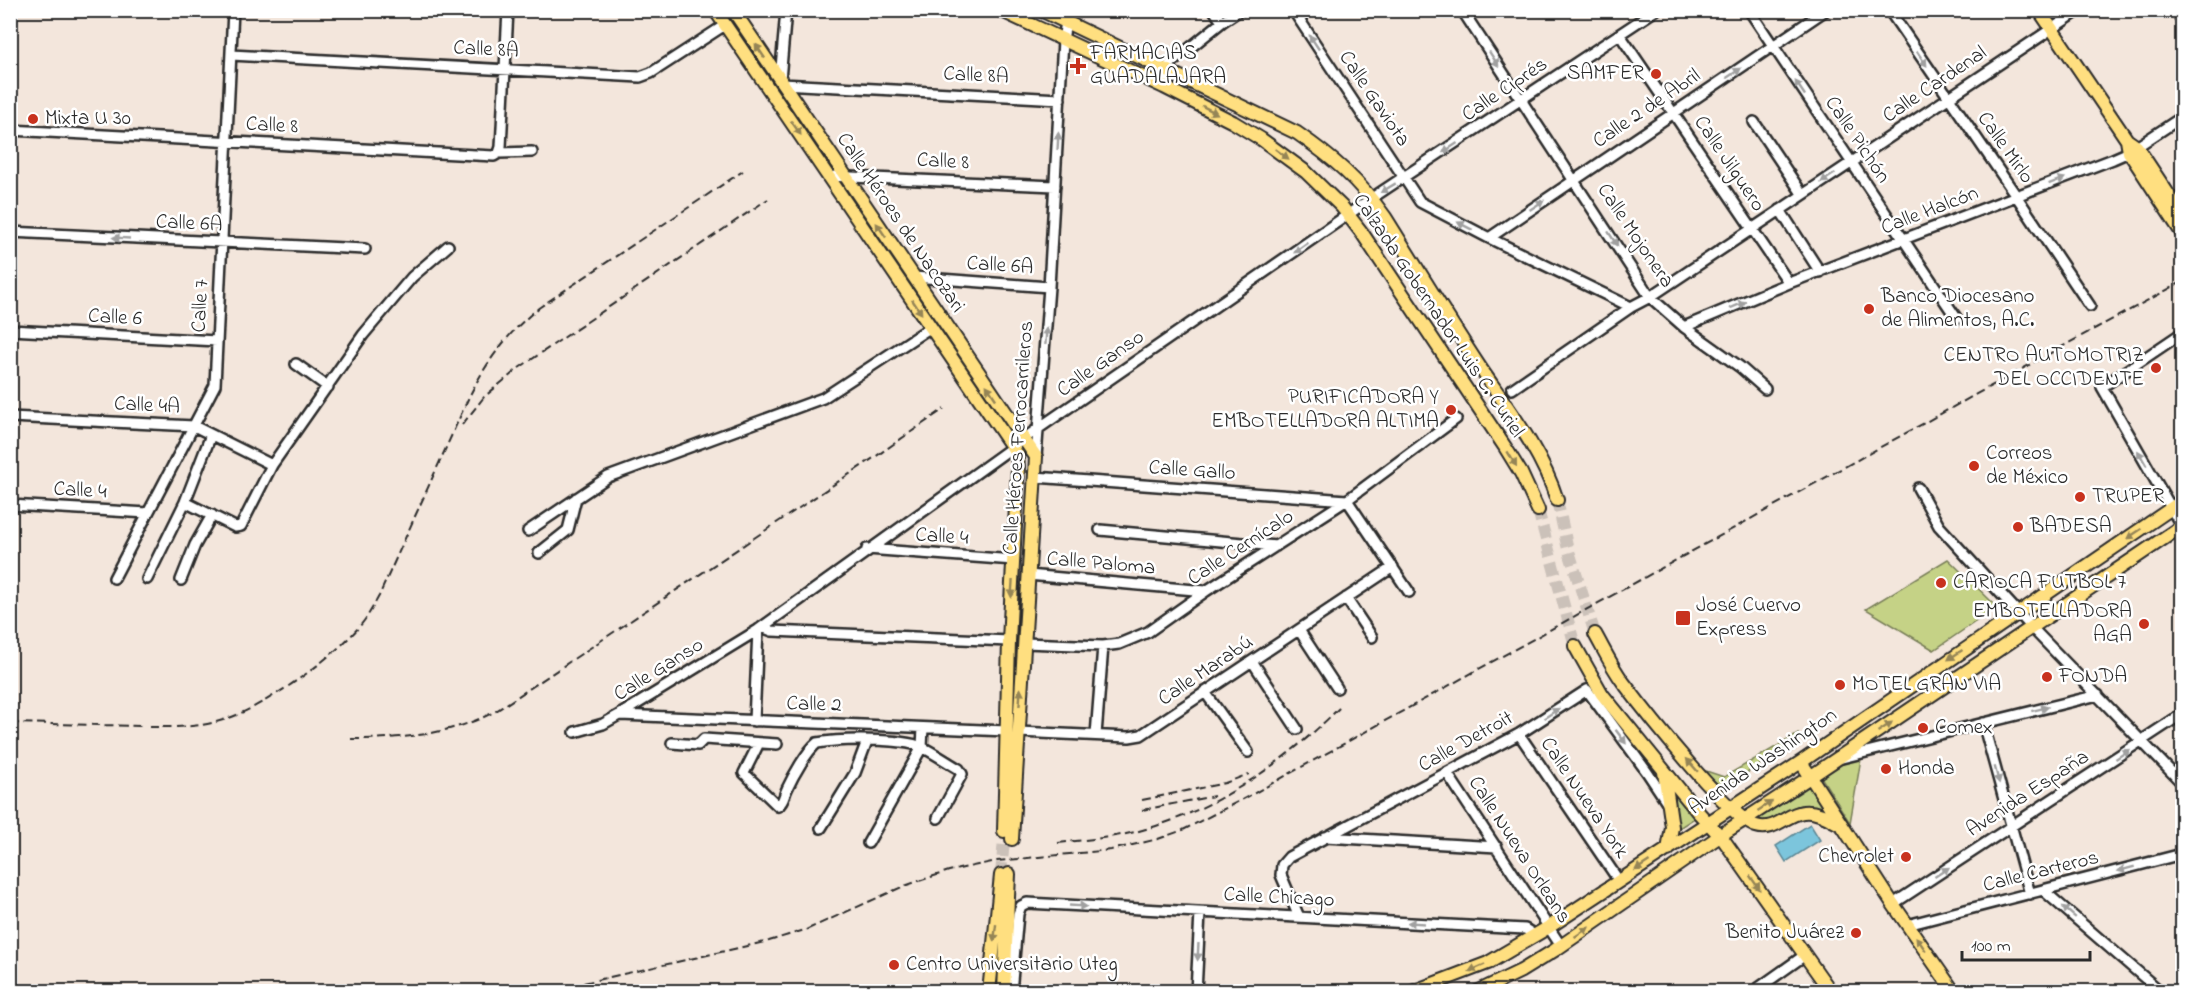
<svg xmlns="http://www.w3.org/2000/svg" width="2193" height="1002" viewBox="0 0 2193 1002" font-family="'Indie Flower',sans-serif">
<style>
.green{fill:#c5d286;stroke:#787e58;stroke-width:1.5}
.water{fill:#7cc5dc;stroke:#5c8795;stroke-width:1.5}
.lines{fill:none;stroke-linecap:round;stroke-linejoin:round}
.major-tunnel{stroke:#cbc1b9;stroke-width:12;stroke-dasharray:12 6;stroke-linecap:butt}
.minor-casing{stroke:#2b2b2b;stroke-width:14}
.major-casing{stroke:#2b2b2b;stroke-width:16}
.minor{stroke:#fff;stroke-width:9}
.major{stroke:#ffdf80;stroke-width:12}
.rail{stroke:#2b2b2b;stroke-width:2;stroke-dasharray:9 4.5;stroke-linecap:butt}
.oneway{fill:#a0a0a0}
.oneway2{fill:#958556}
.poi-dot{fill:#c8321e;stroke:#fff;stroke-width:2}
.labels{text-anchor:middle;dominant-baseline:central;stroke-width:5;stroke-linejoin:round;paint-order:stroke}
.street-label{font-size:21px;fill:#2b2b2b;stroke:#fff}
.poi-label{font-size:21px;fill:#2b2b2b;stroke:#fff;text-anchor:start}
</style>
<rect width="100%" height="100%" fill="#f3e6dc"/>
<filter id="ink" filterUnits="userSpaceOnUse"><feTurbulence type="fractalNoise" baseFrequency=".0167" numOctaves="2"/><feDisplacementMap in="SourceGraphic" scale="12" xChannelSelector="R" yChannelSelector="G"/><feConvolveMatrix kernelMatrix="1 2 1 2 8 2 1 2 1" color-interpolation-filters="sRGB"/></filter>
<g filter="url(#ink)">
<path class="green" d="M1948 559 1997 607 1934 650 1866 609Z
M1798 734 1794 743 1723 788 1700 769 1724 777Z
M1861 759 1850 823 1821 777 1846 762Z
M1808 783 1825 809C1817 806 1809 804 1801 805 1783 809 1774 827 1753 819Z
M1675 792 1694 815 1693 819 1676 830 1677 813 1672 795Z"/>
<path class="water" d="M1810 824 1820 840 1786 862 1776 846Z"/>
<g class="lines">
<path class="major-tunnel" d="M1557 500 1567 545 1595 634
M1538 510 1575 646
M1001 875 1004 839"/>
<g class="minor-casing">
<path id="minor" d="M1214 10 1222 22
M1293 10 1420 202 1489 238 1631 307
M1462 10 1650 297 1684 327 1740 367 1765 389
M1749 10 1957 319
M1889 10 2017 197 2090 306
M2176 10 2182 21
M1620 35 1789 283
M231 55 640 77 651 73 725 25
M780 80 786 10
M782 84 1060 99
M1164 87 1165 68 1222 22 1240 10
M1754 122 1803 195
M10 130 494 156 499 153 532 152
M499 153 501 147 508 10
M828 176 1055 186
M1780 210 1820 272
M10 232 365 249
M1489 238 1826 10
M913 277 1049 287
M1684 327 1789 283 2113 159 2129 152 2182 117
M10 330 217 341
M2182 333 2102 387 2182 527
M296 364 328 387
M1512 389 1631 307 1650 297 2080 10
M10 417 194 426 272 465
M1036 457 1049 287 1063 40 1068 10
M1035 477 1347 500 1409 592
M1918 488 1939 526 2035 631 2182 783
M185 502 235 527 241 526 272 465 363 335 412 277 448 246
M10 505 148 513
M1100 530 1276 546
M528 531 608 477 823 398 931 327
M867 549 1014 560
M539 553 568 530 576 498
M1028 575 1206 591
M114 578 215 385 233 10
M147 579 185 502 211 435
M181 580 195 545 212 515
M1346 598 1372 637
M762 627 772 631 1009 641
M1299 630 1337 688
M1024 643 1103 646 1119 644 1148 632 1206 591 1347 500 1456 419
M1252 661 1297 729
M1205 692 1248 752
M620 715 1007 731
M754 721 758 630
M1983 723 2030 894
M575 732 603 724 619 715 758 630 1039 428 1372 198 1656 10
M1018 732 1129 737 1141 735 1393 567
M1519 734 1619 881
M1096 735 1103 646
M672 743 698 745 704 739 777 744
M759 743 744 773 778 806C784 802 784 795 787 789 793 776 807 751 817 743 840 739 901 738 922 747 934 753 947 762 959 769L962 774 938 818
M1842 758 2098 695
M1447 773 1561 946
M821 828 855 773 867 741
M1325 837 1497 847
M868 843 922 747 923 728
M2044 891 2161 992
M1893 904 2182 714
M1299 917 1281 875 1282 865 1289 857 1519 734 1587 690 1647 772 1667 802
M1907 925 2182 854
M1011 992 1018 914 1021 906 1027 903 1525 929 1535 935
M1196 992 1200 913
M1753 992 1805 955"/>
</g>
<g class="major-casing">
<path id="major" d="M715 10 1017 454 1018 467 1009 641 1004 831
M733 10 1036 457 1012 839
M1000 10 1164 87 1233 122 1261 139 1306 172 1342 207 1362 233 1505 447 1521 473 1538 510
M1041 10 1297 133C1333 158 1359 180 1385 217 1417 268 1448 319 1481 369 1509 410 1542 452 1557 500
M2039 10 2127 140 2137 147 2182 215
M2127 140 2129 152 2182 233
M1595 634C1604 650 1612 667 1623 682 1644 710 1729 818 1756 826 1775 832 1786 814 1803 812 1817 810 1830 819 1841 825
M1575 646 1602 694 1697 811 1723 839 1831 992
M1801 762 1893 904 1954 992
M1664 772 1672 827 1668 850
M989 992 1001 875
M1004 992 1009 874
M1412 992 1488 963 1549 927 1801 762 2182 501
M1477 992 1521 971 1555 950 1727 831 1810 777 2182 526"/>
</g>
<use href="#minor" class="minor"/>
<use href="#major" class="major"/>
<path class="rail" d="M462 425 484 397 519 368 768 199
M10 723 141 726
M149 727C174 727 198 728 223 720 263 708 331 660 359 627 367 618 373 607 379 596L468 399C486 362 508 332 540 307L743 171
M351 739C401 739 451 735 496 711L875 457 944 409
M1142 800 1225 783 1249 774
M1142 810 1214 796
M1058 843C1084 840 1110 838 1135 832 1214 812 1285 763 1342 705
M544 992 769 941 808 929 904 886 949 871 997 861 1111 850 1158 839 1183 830 1251 795 2096 328 2182 282"/>
</g>
<defs><path id="oneway-solid" d="M-6-.8H1V-3.2L6.5 0L1 3.2V.8H-6Z" transform="scale(1.5)"/></defs>
<g class="oneway">
<use href="#oneway-solid" transform="translate(1314 42) rotate(-124)"/>
<use href="#oneway-solid" transform="translate(1494 59) rotate(57)"/>
<use href="#oneway-solid" transform="translate(1922 59) rotate(56)"/>
<use href="#oneway-solid" transform="translate(1734 73) rotate(-34)"/>
<use href="#oneway-solid" transform="translate(1800 88) rotate(-124)"/>
<use href="#oneway-solid" transform="translate(1058 141) rotate(-87)"/>
<use href="#oneway-solid" transform="translate(1450 148) rotate(147)"/>
<use href="#oneway-solid" transform="translate(1828 178) rotate(146)"/>
<use href="#oneway-solid" transform="translate(2057 181) rotate(-21)"/>
<use href="#oneway-solid" transform="translate(1388 188) rotate(149)"/>
<use href="#oneway-solid" transform="translate(1537 205) rotate(-34)"/>
<use href="#oneway-solid" transform="translate(1465 226) rotate(-153)"/>
<use href="#oneway-solid" transform="translate(121 238) rotate(-177)"/>
<use href="#oneway-solid" transform="translate(1613 239) rotate(57)"/>
<use href="#oneway-solid" transform="translate(1301 248) rotate(145)"/>
<use href="#oneway-solid" transform="translate(1738 305) rotate(-23)"/>
<use href="#oneway-solid" transform="translate(1046 336) rotate(-86)"/>
<use href="#oneway-solid" transform="translate(2142 458) rotate(-120)"/>
<use href="#oneway-solid" transform="translate(2040 709) rotate(-14)"/>
<use href="#oneway-solid" transform="translate(1552 713) rotate(-33)"/>
<use href="#oneway-solid" transform="translate(1621 737) rotate(53)"/>
<use href="#oneway-solid" transform="translate(2123 754) rotate(-33)"/>
<use href="#oneway-solid" transform="translate(1997 775) rotate(75)"/>
<use href="#oneway-solid" transform="translate(2126 869) rotate(165)"/>
<use href="#oneway-solid" transform="translate(1942 872) rotate(-33)"/>
<use href="#oneway-solid" transform="translate(1078 906) rotate(3)"/>
<use href="#oneway-solid" transform="translate(2069 912) rotate(-139)"/>
<use href="#oneway-solid" transform="translate(1416 923) rotate(-177)"/>
<use href="#oneway-solid" transform="translate(1198 952) rotate(93)"/>
</g>
<g class="oneway2">
<use href="#oneway-solid" transform="translate(760 51) rotate(-124)"/>
<use href="#oneway-solid" transform="translate(1210 110) rotate(27)"/>
<use href="#oneway-solid" transform="translate(796 128) rotate(55)"/>
<use href="#oneway-solid" transform="translate(1282 154) rotate(37)"/>
<use href="#oneway-solid" transform="translate(881 230) rotate(-124)"/>
<use href="#oneway-solid" transform="translate(917 307) rotate(56)"/>
<use href="#oneway-solid" transform="translate(991 392) rotate(-124)"/>
<use href="#oneway-solid" transform="translate(1512 459) rotate(59)"/>
<use href="#oneway-solid" transform="translate(2134 534) rotate(146)"/>
<use href="#oneway-solid" transform="translate(1012 589) rotate(94)"/>
<use href="#oneway-solid" transform="translate(1955 655) rotate(146)"/>
<use href="#oneway-solid" transform="translate(1020 697) rotate(-86)"/>
<use href="#oneway-solid" transform="translate(1885 727) rotate(-34)"/>
<use href="#oneway-solid" transform="translate(1692 765) rotate(-131)"/>
<use href="#oneway-solid" transform="translate(1765 806) rotate(-33)"/>
<use href="#oneway-solid" transform="translate(1642 866) rotate(147)"/>
<use href="#oneway-solid" transform="translate(1755 883) rotate(55)"/>
<use href="#oneway-solid" transform="translate(1582 932) rotate(-34)"/>
<use href="#oneway-solid" transform="translate(995 933) rotate(97)"/>
<use href="#oneway-solid" transform="translate(1921 944) rotate(-125)"/>
<use href="#oneway-solid" transform="translate(1477 968) rotate(156)"/>
</g>
</g>
<g class="poi-dot">
<path d="M1075 57h6v6h6v6h-6v6h-6v-6h-6v-6h6z"/>
<circle cx="1656" cy="74" r="6"/>
<circle cx="33" cy="119" r="6"/>
<circle cx="1869" cy="309" r="6"/>
<circle cx="2156" cy="368" r="6"/>
<circle cx="1451" cy="410" r="6"/>
<circle cx="1974" cy="466" r="6"/>
<circle cx="2080" cy="497" r="6"/>
<circle cx="2018" cy="527" r="6"/>
<circle cx="1941" cy="583" r="6"/>
<rect x="1675" y="610" width="16" height="16" rx="3"/>
<circle cx="2144" cy="624" r="6"/>
<circle cx="2047" cy="677" r="6"/>
<circle cx="1840" cy="685" r="6"/>
<circle cx="1923" cy="728" r="6"/>
<circle cx="1886" cy="769" r="6"/>
<circle cx="1906" cy="857" r="6"/>
<circle cx="1856" cy="933" r="6"/>
<circle cx="894" cy="965" r="6"/>
</g>
<g class="labels">
<g class="street-label">
<text transform="translate(486 50) rotate(3)">Calle 8A</text>
<text transform="translate(976 76) rotate(3)">Calle 8A</text>
<text transform="translate(1935 85) rotate(-34)">Calle Cardenal</text>
<text transform="translate(1505 90) rotate(-34)">Calle Ciprés</text>
<text transform="translate(1374 99) rotate(56)">Calle Gaviota</text>
<text transform="translate(1647 109) rotate(-34)">Calle 2 de Abril</text>
<text transform="translate(272 126) rotate(3)">Calle 8</text>
<text transform="translate(1857 140) rotate(56)">Calle Pichón</text>
<text transform="translate(2005 148) rotate(55)">Calle Mirlo</text>
<text transform="translate(943 162) rotate(3)">Calle 8</text>
<text transform="translate(1729 164) rotate(56)">Calle Jilguero</text>
<text transform="translate(1930 211) rotate(-21)">Calle Halcón</text>
<text transform="translate(900 223) rotate(56)">Calle Héroes de Nacozari</text>
<text transform="translate(189 224) rotate(3)">Calle 6A</text>
<text transform="translate(1635 236) rotate(56)">Calle Mojonera</text>
<text transform="translate(1000 266) rotate(4)">Calle 6A</text>
<text transform="translate(201 306) rotate(-87)">Calle 7</text>
<text transform="translate(1438 316) rotate(56)">Calzada Gobernador Luis C. Curiel</text>
<text transform="translate(115 318) rotate(3)">Calle 6</text>
<text transform="translate(1101 364) rotate(-35)">Calle Ganso</text>
<text transform="translate(147 406) rotate(3)">Calle 4A</text>
<text transform="translate(1019 438) rotate(-86)">Calle Héroes Ferrocarrileros</text>
<text transform="translate(1192 471) rotate(4)">Calle Gallo</text>
<text transform="translate(80 491) rotate(3)">Calle 4</text>
<text transform="translate(942 537) rotate(4)">Calle 4</text>
<text transform="translate(1241 548) rotate(-33)">Calle Cernícalo</text>
<text transform="translate(1101 564) rotate(5)">Calle Paloma</text>
<text transform="translate(659 670) rotate(-32)">Calle Ganso</text>
<text transform="translate(1206 671) rotate(-34)">Calle Marabú</text>
<text transform="translate(814 705) rotate(2)">Calle 2</text>
<text transform="translate(1466 742) rotate(-29)">Calle Detroit</text>
<text transform="translate(1763 762) rotate(-34)">Avenida Washington</text>
<text transform="translate(2028 794) rotate(-33)">Avenida España</text>
<text transform="translate(1584 798) rotate(56)">Calle Nueva York</text>
<text transform="translate(1519 850) rotate(57)">Calle Nueva Orleans</text>
<text transform="translate(2041 872) rotate(-14)">Calle Carteros</text>
<text transform="translate(1279 898) rotate(3)">Calle Chicago</text>
</g>
<g class="poi-label">
<text x="1090" y="54">FARMACIAS<tspan x="1090" dy="24">GUADALAJARA</tspan></text>
<text x="1644" y="74" text-anchor="end">SAMFER</text>
<text x="45" y="119">Mixta U 30</text>
<text x="1881" y="297">Banco Diocesano<tspan x="1881" dy="24">de Alimentos, A.C.</tspan></text>
<text x="2144" y="356" text-anchor="end">CENTRO AUTOMOTRIZ<tspan x="2144" dy="24">DEL OCCIDENTE</tspan></text>
<text x="1439" y="398" text-anchor="end">PURIFICADORA Y<tspan x="1439" dy="24">EMBOTELLADORA ALTIMA</tspan></text>
<text x="1986" y="454">Correos<tspan x="1986" dy="24">de México</tspan></text>
<text x="2092" y="497">TRUPER</text>
<text x="2030" y="527">BADESA</text>
<text x="1953" y="583">CARIOCA FUTBOL 7</text>
<text x="1696" y="606">José Cuervo<tspan x="1696" dy="24">Express</tspan></text>
<text x="2132" y="612" text-anchor="end">EMBOTELLADORA<tspan x="2132" dy="24">AGA</tspan></text>
<text x="2059" y="677">FONDA</text>
<text x="1852" y="685">MOTEL GRAN VIA</text>
<text x="1935" y="728">Comex</text>
<text x="1898" y="769">Honda</text>
<text x="1894" y="857" text-anchor="end">Chevrolet</text>
<text x="1844" y="933" text-anchor="end">Benito Juárez</text>
<text x="906" y="965">Centro Universitario Uteg</text>
</g>
</g>
<rect width="2193" height="1002" fill="none" stroke="#fff" stroke-width="36"/>
<rect x="18" y="18" width="2157" height="966" fill="none" stroke="#2b2b2b" stroke-width="2" filter="url(#ink)"/>
<path d="M1962 951v9h128v-9" fill="none" stroke="#2b2b2b" stroke-width="3"/>
<text x="1971" y="951" font-size="18" fill="#2b2b2b" stroke="#ffffff" stroke-width="4.5" paint-order="stroke">100 m</text>
</svg>
